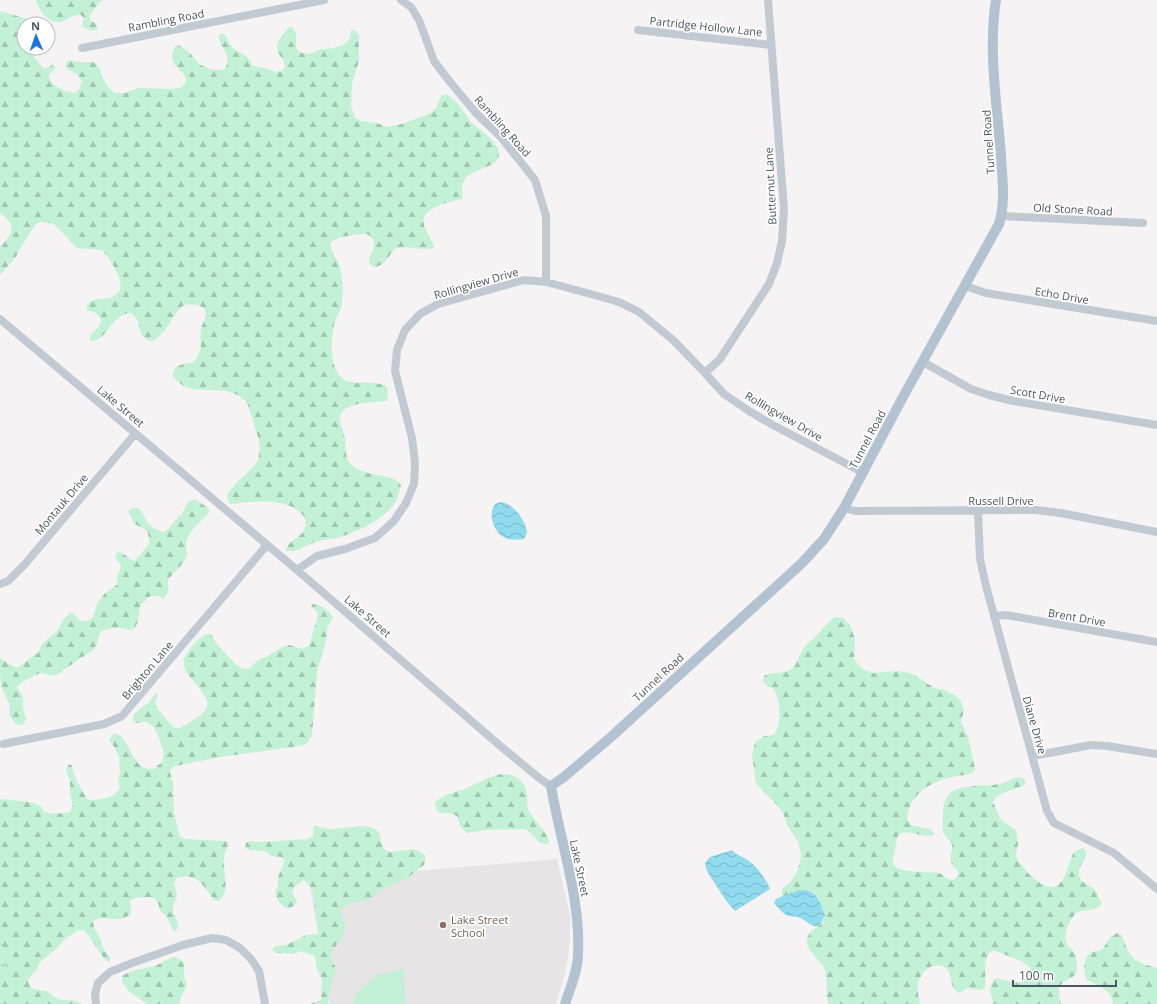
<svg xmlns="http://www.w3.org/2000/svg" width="1157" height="1004" viewBox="0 0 1157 1004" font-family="'Open Sans',sans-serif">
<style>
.education{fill:#e6e4e5}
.grass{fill:#c3f1d5}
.forest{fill:url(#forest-firs)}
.park{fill:url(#park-tufts)}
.water{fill:url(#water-waves)}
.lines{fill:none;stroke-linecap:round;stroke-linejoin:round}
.minor{stroke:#c1cad2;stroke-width:8}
.major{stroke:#b3c2d1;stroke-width:10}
.education-dot{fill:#8d6e63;stroke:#fff;stroke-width:1.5}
.labels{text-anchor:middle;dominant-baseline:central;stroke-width:3.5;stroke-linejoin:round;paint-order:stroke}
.street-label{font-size:11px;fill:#4a5661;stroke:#fff}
.education-label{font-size:11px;fill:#785e54;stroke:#fff;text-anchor:start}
</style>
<defs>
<pattern id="forest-firs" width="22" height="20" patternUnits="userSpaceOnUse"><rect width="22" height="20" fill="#c3f1d5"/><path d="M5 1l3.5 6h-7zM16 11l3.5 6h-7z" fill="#a0c6b0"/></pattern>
<pattern id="park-tufts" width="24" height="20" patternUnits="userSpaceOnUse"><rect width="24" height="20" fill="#c3f1d5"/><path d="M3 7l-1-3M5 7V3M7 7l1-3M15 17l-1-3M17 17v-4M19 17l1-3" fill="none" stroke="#a0c6b0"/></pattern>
<pattern id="water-waves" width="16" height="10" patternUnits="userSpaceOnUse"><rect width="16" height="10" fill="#90daee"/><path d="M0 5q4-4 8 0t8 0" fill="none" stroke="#78b4c4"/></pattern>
</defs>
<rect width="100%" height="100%" fill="#f5f3f3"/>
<path class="education" d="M557 859 570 915V936L568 958 564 977 556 1004H330L309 880Z"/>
<path class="grass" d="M403 969 406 1004H352L356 994 377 975Z"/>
<path class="forest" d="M36 0H104L100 2 90 15V20C94 23 98 24 97 29L92 31 83 27 82 25 84 18 81 15C72 14 68 20 60 22 48 24 39 10 36 0Z
M0 11 27 19 36 24H24V48H27L43 68H48L53 64 56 68 49 75C50 86 64 91 74 93L78 91 82 82 78 75 66 68 65 63 69 60 79 62H91L95 63 100 69 102 77 109 88 115 93H125L138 88 170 89 183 87 186 81C186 68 165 68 175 46L177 45C198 52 192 71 222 70L226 67C231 50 219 49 219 35L223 33C228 37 228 42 232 47 239 55 246 51 253 66L268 69 275 72 282 71 285 67C285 61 281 58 278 52 274 43 284 34 289 27H292L296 33V48C299 52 302 53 307 54 312 54 315 51 319 50 328 48 339 49 347 42 350 39 351 34 351 30H354L359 35V61L352 83 351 106 355 118 361 121 377 123 387 127 402 124 431 113 436 108 441 96 446 94C461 103 463 113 473 124 481 131 506 146 497 160 491 168 473 170 465 178L462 186 463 199C451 201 419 208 424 225 426 233 433 240 434 248 421 251 409 245 396 248 388 255 386 266 374 267L370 264 369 261C371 249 381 243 367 234 357 234 339 236 331 242 329 251 338 259 340 268 343 278 343 291 342 302 342 310 336 317 334 325 331 341 329 366 342 378 353 388 381 377 388 389L387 401C374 403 343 401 340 417 339 423 343 429 344 435 347 443 344 455 349 462 360 478 394 472 401 485 399 491 398 498 395 503 385 519 355 533 337 538 331 539 325 539 319 541 306 544 301 552 286 551 287 540 302 538 305 528 307 523 305 517 302 514 290 501 265 501 249 502 243 502 237 504 230 504L228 500 227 495 236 483 249 471 258 461 260 447 258 437 247 402 238 395 226 391 193 389 182 385 173 377C172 364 185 364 194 362 205 347 199 346 201 330 202 321 214 310 197 305 193 304 188 304 185 305 175 308 168 334 152 341 137 338 142 328 136 318 135 316 133 315 131 313 112 313 107 342 90 341V336L100 325 101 319 96 313 87 310V305C96 293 108 306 120 290 124 279 109 258 102 250L77 248 55 225 51 223 41 222 36 224 22 245 15 258 0 275V247C13 232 18 227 0 213Z
M195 499 208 508 210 511C204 519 187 532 186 543 185 551 190 552 184 561 180 568 173 573 168 580 168 589 170 593 163 599L159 596H150L140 606 138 622 134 629 129 630 122 628H112L101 631 99 636 96 646 93 650 56 675H50L40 673 22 682 17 687 23 696V708L26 719 23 725 16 724 9 715C13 701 3 697 1 684 0 675 0 667 0 658L14 667H19L29 659 38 653 42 644 58 630 63 620 70 613 74 614C81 621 76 621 88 621L93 617 97 604 105 593 117 585 118 575 121 567 120 563 115 558 117 552C125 552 128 560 135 561L149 544C150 526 143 530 133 523L132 518 128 512C130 508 134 507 138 508 149 519 144 527 164 532L167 530 183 512 188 502Z
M313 604C320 604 330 611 333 618L327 628 326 641 317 671 312 736 306 744 300 746 220 757 180 765 172 767 170 772 173 783 174 813 180 837 185 839 224 841 228 842C228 848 225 852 224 858 222 872 232 891 218 901L214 900C203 886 198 872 177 878L174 883 177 896 173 906V912L178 924V928L174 932 166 915 160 911 158 903 154 898 150 897 135 898 130 901 131 913C121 926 103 913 93 921L94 928 100 938 104 950 110 957V962L105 960 86 932 84 930 77 931 66 938 57 948 40 962 37 969 28 980C29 993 40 988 48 992 52 995 55 998 61 1000 68 1001 77 999 82 1004H0V799L31 802 42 807 44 812C53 814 61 814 70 812L73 805 70 795V781L66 769 69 764 72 766 76 780 88 800C100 800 114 799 120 788L118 779 120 772 119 757 115 748 109 740 113 734C130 731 129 772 154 769L162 762 164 753 158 735 153 726 145 721 141 723H135L133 718 134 714 149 702 156 693 158 696 155 702 157 708 174 728C183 729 186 724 193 720 231 700 180 682 184 660 185 654 192 647 196 642 200 638 205 633 211 634L216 643 236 665 244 669H249L258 660 268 656 284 646 289 645 302 649 309 646 318 615 317 612 311 606Z
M836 617 843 618 850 625 855 639 854 658 858 665 864 670 874 673 897 671 909 673 918 677 934 688 945 690 956 696 961 701 964 710 961 722 968 737 975 769 974 772C967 776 959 775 952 777 930 782 909 794 907 819L911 825 930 829 935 834 933 835C921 838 912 830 900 833 896 838 896 844 895 850 894 854 892 859 893 863 896 874 928 871 938 873 945 874 945 881 954 880L959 874C957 869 953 866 951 862 949 857 953 850 952 844 950 840 945 837 943 832 942 826 943 819 943 813 944 791 954 788 975 786 984 785 994 786 1003 783 1011 781 1017 773 1025 780V785C1015 790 998 791 993 802L1001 820 1016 830C1017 835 1018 841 1018 846 1017 849 1016 852 1016 855 1018 866 1046 895 1058 885 1067 878 1068 862 1074 852L1082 848 1086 851C1088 859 1080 863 1079 871 1078 883 1087 883 1094 889 1097 893 1099 899 1102 903 1097 912 1085 909 1077 912 1070 920 1062 933 1067 944 1069 947 1071 948 1073 951 1077 955 1077 963 1077 969 1076 985 1053 972 1061 1004H993L990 989 993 980 997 978C1012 982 1027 989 1031 968L1021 961 993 950C981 956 987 977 985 988L980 990 968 988 959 993C947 987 955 970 942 966 930 962 919 975 918 985 917 991 919 998 920 1004H828C825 992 829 980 824 968 820 959 808 953 807 943 806 930 820 928 824 919 826 914 823 912 822 907 820 903 820 900 817 896 810 887 792 894 782 897V889L791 881 796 874 800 863 801 855 799 843 787 825 784 815 777 805 763 791 756 783 752 755 755 742 764 736 774 735C782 725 781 699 773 688L768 687 763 681 764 676C772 671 785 675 793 668 798 663 799 655 803 649 806 644 810 642 814 638 822 631 826 622 836 617Z
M503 774C516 774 527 782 527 796 528 802 526 806 529 811 535 822 546 830 549 842L548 844C536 845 533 832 524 829L485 830 467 833 460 826 457 816 450 813H439L436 809 435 802C445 794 456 792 467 788 479 783 490 775 503 774Z
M315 826 330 829 367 826 375 829 379 832 383 848 385 850 390 852 414 849 424 854 425 856V864L406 879 380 890 369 900 351 903 340 910C341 915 343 918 345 922 348 936 337 943 331 953V960L335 966 336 970 332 981 328 1004H310L321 1000 322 979 317 970 315 956 301 951 294 954 279 953H276L272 950 275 946 286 945 306 935 318 934 313 890 304 880 295 886 292 892 297 902 296 904 289 909C282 907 277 900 275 893L278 885V877L284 863V860L281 857 272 856 265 851 250 850 245 848 246 843 249 841 262 842 308 839 313 836V829Z
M1117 933 1122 935C1129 957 1133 962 1157 968V1004H1113C1112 989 1098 986 1087 980 1083 972 1083 956 1092 952 1096 951 1099 951 1102 950L1110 938Z
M175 957 184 962V976L187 986 181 997 179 1004H148L128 991 122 981V976C132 969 143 969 155 966 162 963 168 958 175 957Z"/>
<path class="park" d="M0 926 8 973 0 972Z"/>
<path class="water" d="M501 502C514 504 525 520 527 532L524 539C508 541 499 539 493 523 491 516 491 511 495 504Z
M732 850C736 855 741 856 746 859 756 865 766 879 770 889L735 911 727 902 708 873 706 868 705 863 710 857Z
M799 890C818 889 819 901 825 915 816 936 811 922 798 917 795 916 792 917 789 916 783 915 778 907 774 903L776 899Z"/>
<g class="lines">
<path class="minor" d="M401 0 411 7 419 20 434 61 450 82 476 113 500 136 535 180 546 216V282
M638 30 771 45
M82 48 324 0
M1002 216 1143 223
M965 286 986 293 1157 321
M0 319 297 570 498 744 539 778 551 786
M923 362 971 389 989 395 1013 401 1157 425
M705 373 720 359 769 284 777 263 782 241 784 209 768 0
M844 508 855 511 1036 510 1061 513 1157 532
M978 511 980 559 986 586 1047 811 1054 823 1114 853 1157 889
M297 570 317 556 345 549 375 538 394 521 406 503 414 484 415 463 412 438 395 371 397 350 405 330 420 314 438 304 524 280 546 282 587 293 619 302 639 312 673 340 705 373 724 394 749 411 773 425 862 472
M0 584 8 581 25 564 135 434
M994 616 1006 615 1157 642
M3 744 104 724 122 716 267 545
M1033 756 1091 745 1107 746 1157 754
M96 1004 95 994 98 983 110 972 132 963 183 945 212 938 226 940 240 948 251 959 259 971 265 1004"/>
<path class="major" d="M565 1004C570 988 578 971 578 954 581 899 560 841 551 786L564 777 611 737 802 563 824 539 844 508 904 395 999 224C1006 201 1002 178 1001 155 997 105 988 49 996 0"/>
</g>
<circle class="education-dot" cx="443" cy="925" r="4"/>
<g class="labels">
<g class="street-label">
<text transform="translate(166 20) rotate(-11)">Rambling Road</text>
<text transform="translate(706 26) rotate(6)">Partridge Hollow Lane</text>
<text transform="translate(503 126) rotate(48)">Rambling Road</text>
<text transform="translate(988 142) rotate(-94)">Tunnel Road</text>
<text transform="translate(770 186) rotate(-93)">Butternut Lane</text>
<text transform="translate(1073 209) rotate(3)">Old Stone Road</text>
<text transform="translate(476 283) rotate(-16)">Rollingview Drive</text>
<text transform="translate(1062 295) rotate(10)">Echo Drive</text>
<text transform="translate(1038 394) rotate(10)">Scott Drive</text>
<text transform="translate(121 406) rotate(40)">Lake Street</text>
<text transform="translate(784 416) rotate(30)">Rollingview Drive</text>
<text transform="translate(867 439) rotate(-62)">Tunnel Road</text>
<text x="1001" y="500">Russell Drive</text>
<text transform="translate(61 504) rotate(-50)">Montauk Drive</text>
<text transform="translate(368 616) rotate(41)">Lake Street</text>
<text transform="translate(1077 617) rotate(10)">Brent Drive</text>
<text transform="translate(147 670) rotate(-50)">Brighton Lane</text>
<text transform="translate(658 677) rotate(-43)">Tunnel Road</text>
<text transform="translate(1035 725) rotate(74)">Diane Drive</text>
<text transform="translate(580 868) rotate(78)">Lake Street</text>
</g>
<g class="education-label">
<text x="451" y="919">Lake Street<tspan x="451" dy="13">School</tspan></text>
</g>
</g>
<g transform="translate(36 36) rotate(358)"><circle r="19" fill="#ffffff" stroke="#b7bbc0"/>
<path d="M0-3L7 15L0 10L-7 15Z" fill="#1a73e8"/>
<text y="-6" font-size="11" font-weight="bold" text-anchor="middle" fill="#4a5661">N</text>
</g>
<path d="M1013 980v6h103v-6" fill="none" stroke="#4a5661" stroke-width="2"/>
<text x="1019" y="980" font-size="12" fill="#4a5661" stroke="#ffffff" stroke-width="3" paint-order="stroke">100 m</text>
</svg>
